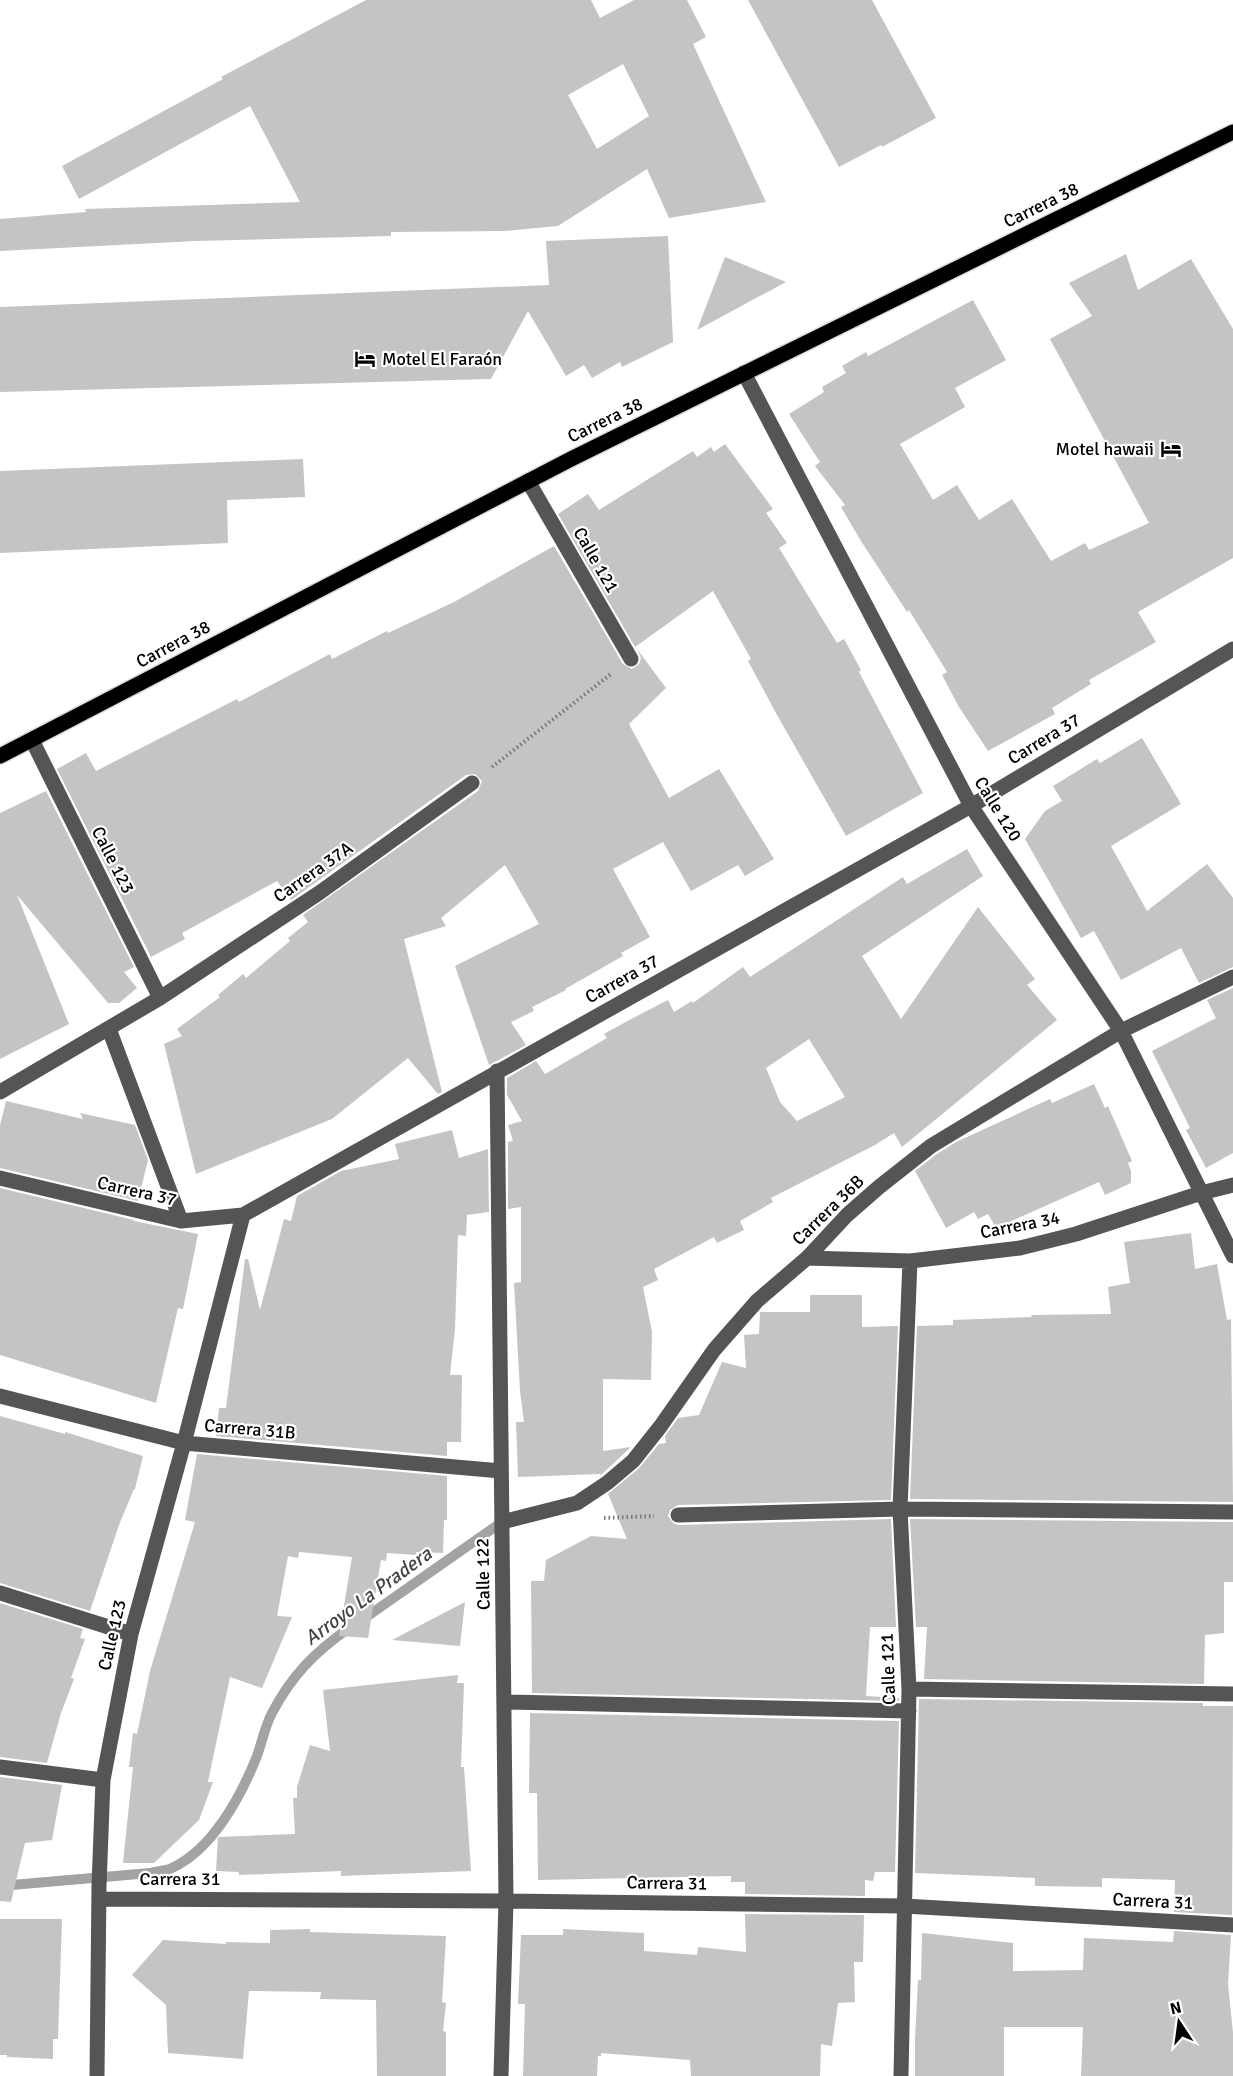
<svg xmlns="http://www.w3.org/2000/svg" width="1233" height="2076" viewBox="0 0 1233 2076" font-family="Signika,sans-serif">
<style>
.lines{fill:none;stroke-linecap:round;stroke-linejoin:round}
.stream{stroke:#a3a3a3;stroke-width:10}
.building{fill:#c4c4c4;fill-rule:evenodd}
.major-casing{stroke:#dbdbdb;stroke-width:18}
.path{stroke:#777;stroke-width:4;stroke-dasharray:1.5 3;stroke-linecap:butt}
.minor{stroke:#555;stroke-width:15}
.major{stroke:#000;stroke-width:15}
.labels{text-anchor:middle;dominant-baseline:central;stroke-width:4.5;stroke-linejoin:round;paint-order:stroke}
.street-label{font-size:18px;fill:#000;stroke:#fff}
.poi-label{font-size:18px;fill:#000;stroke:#fff;text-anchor:start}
.water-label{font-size:20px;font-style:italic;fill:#444;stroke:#fff}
</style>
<rect width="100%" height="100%" fill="#fff"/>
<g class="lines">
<path class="stream" d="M362 1620 502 1522
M0 1886 150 1873C157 1871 166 1871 172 1868 213 1849 241 1796 257 1756 262 1742 265 1726 272 1713 292 1675 314 1653 349 1628"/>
</g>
<path class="building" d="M366 0H591L600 18 634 0H687L706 37 693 44 766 202 669 218 647 169 558 226 505 231 391 232V236L196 241 0 251V219L86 212 85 209 300 202 250 106 79 199 62 166 223 79 221 77ZM623 64 649 116 597 149 568 95Z
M748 0H872L936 118 882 147 881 145 839 167Z
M668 236 673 342 622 367 620 362 592 378 584 365 566 376 528 311 491 379 0 392V307L549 285 546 241Z
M1126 254 1138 290 1191 259 1233 329V558L1138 612 1156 642 1089 680 1091 684 1052 708 1055 714 988 751 959 707 942 675 947 672 909 610 907 612 861 541 841 507 845 505 815 466 820 462 789 414 824 392 822 387 846 373 842 366 866 352 868 356 973 300 1006 360 955 388 965 407 900 444 933 500 957 485 979 520 1012 499 1051 561 1085 543 1089 550 1149 523 1050 339 1092 316 1069 283Z
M725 257 786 282 697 330Z
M725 444 773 509 766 513 787 543 779 548 837 643 844 639 861 670 859 672 923 793 846 836 777 715 748 661 751 659 713 591 635 647 558 514 588 494 599 510 693 451 697 457 711 447 714 452Z
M303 459 305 497 227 500 228 543 0 553V471Z
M554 546 623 664 632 669 639 664 641 658 637 649 666 688 629 724 669 798 719 769 774 859 745 876 738 865 691 891 663 842 613 869 650 937 621 953 623 956 565 989 566 990 532 1007 534 1011 511 1022 526 1045 489 1065 455 966 539 924 505 865 441 918 446 926 404 939 442 1092 438 1094 408 1058 332 1119 196 1174 164 1044 182 1036 177 1029 220 997 218 995 243 974 246 978 290 941 288 938 308 922 303 915 478 791 482 781 475 774 466 775 291 900 277 881 182 933 185 939 151 957 57 769 86 753 96 771 237 699 239 702 330 654 332 659 387 631 388 633 454 602Z
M1142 738 1181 804 1111 846 1147 911 1207 864 1233 898V967L1199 983 1181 948 1121 980 1094 931 1081 938 1025 839 1045 811 1062 801 1053 786 1097 759 1100 763Z
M46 791 134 967 124 972 137 988 119 1003H108L17 895 69 1024 0 1059V813Z
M967 849 983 876 862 956 901 1019 978 907 1035 979 1027 985 1057 1020 902 1147 894 1133 875 1145 771 1198 773 1202 740 1221 744 1230 717 1243 714 1237 654 1269 658 1280 643 1287 652 1332 651 1380 603 1379V1451L631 1447 601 1475 600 1474 518 1477 516 1422H524L520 1391 514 1283 521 1282V1207L508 1209V1142L513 1141 508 1125 522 1121 507 1095V1078L536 1061 545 1074 607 1038 604 1034 633 1018 668 1000 674 1012 692 1001 693 1003 743 967 750 977 903 877 907 884ZM809 1039 845 1097 797 1121 780 1102 766 1068Z
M1233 988V1153L1206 1168 1186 1130 1190 1128 1152 1051 1216 1018 1207 1000Z
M1094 1084 1105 1108 1108 1106 1132 1161 1128 1163 1131 1171V1183L1105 1195 1099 1182 996 1228 988 1214 978 1219 974 1212 946 1228 915 1171 937 1154 956 1142 1050 1099 1052 1103Z
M6 1101 83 1119 80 1113 135 1125 148 1160 138 1201 0 1168V1125Z
M452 1130 459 1158 488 1149 489 1212 467 1215 466 1236 458 1235 455 1329 450 1375H462L461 1442H447V1456L216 1436 219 1408H226L245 1259H248L260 1310 284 1219 291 1221 297 1196 341 1171 399 1159 395 1144Z
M0 1188 134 1220V1221L198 1234 183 1309 178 1308 156 1403 0 1355Z
M1191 1233 1195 1269 1217 1264 1227 1320 1231 1319 1233 1502 910 1499 917 1326 953 1325V1320L1032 1317 1031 1315 1111 1314 1108 1287 1130 1283 1124 1242Z
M810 1295H862V1327L898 1326 891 1500 678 1505 670 1510 668 1516 673 1523 678 1525 891 1519 896 1627H870L866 1696 899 1698V1701L532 1693 531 1581H544L546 1560 591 1536 627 1539 608 1494 639 1468 659 1444 666 1443 665 1436 678 1418 699 1415 722 1362 746 1368 744 1335 759 1334 760 1312H810Z
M0 1416 65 1434V1432L143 1456 135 1489H134L119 1525 90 1611 0 1583Z
M197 1454 447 1476V1520H444L443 1553 416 1552V1555L387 1553 386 1561 381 1560 368 1638 339 1636 352 1557 299 1552 298 1558 288 1556 277 1616 292 1617 262 1688 230 1677 208 1782H213L199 1820 154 1863H123L133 1767H129L133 1733 137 1734 150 1671 195 1522 185 1520Z
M910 1519 1233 1522V1582H1224V1633L1205 1635 1204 1684 924 1679 927 1627H916Z
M465 1602 460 1646 392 1640Z
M0 1603 83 1629 80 1638 85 1639 71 1678 74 1679 61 1713 47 1763 0 1757Z
M458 1675 457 1683H464L461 1767H464L471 1871 341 1876V1871L239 1875V1872L216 1871 218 1837 295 1834 293 1798H297V1787L310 1745 330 1751 323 1690Z
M919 1699 1203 1703V1706H1233L1232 1915 1174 1912 1175 1880 1102 1878V1887L1035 1886V1878L915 1873Z
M530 1713 899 1721 895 1872H875L873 1881 865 1880V1896L745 1894V1882H731V1876L538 1880 537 1793H529Z
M0 1777 62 1785 52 1840 25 1843 11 1902 0 1901Z
M745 1914 864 1915 863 1962H854L855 2002 838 2003 832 2046 821 2044 820 2076H691L690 2060 601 2053V2056H598L597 2076H523L525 2004H518L521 1935H563V1929L644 1933V1951L697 1955 698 1947 746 1952Z
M0 1919H62L58 2039H53V2059L7 2057V2055H0Z
M310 1929V1932L446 1936 442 2002 446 2003 443 2031 446 2032V2076H377L376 2000 320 1999 321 1992 249 1991 243 2059 168 2053 166 2005 132 1975 163 1940 226 1944V1942L270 1943V1930Z
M1174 1931 1231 1935 1228 1984 1233 2033V2076H1081L1083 2027H1004V2076H915V2039L918 1980H921L922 1933 1013 1943V1971L1083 1970 1084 1938 1173 1942Z"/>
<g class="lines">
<g class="major-casing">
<path id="major" d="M0 756 571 459 1233 132"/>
</g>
<path class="path" d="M492 767 611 674
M604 1518 654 1516"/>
<path class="minor" d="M744 373 971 806 1121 1031 1233 1256
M528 481 631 659
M32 740 160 998
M109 1029 181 1221
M497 1071 506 1901 501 2076
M0 1092 160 998 319 893 472 783
M0 1178 181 1221 243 1215 971 806 1233 649
M807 1258 910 1261 1020 1248 1076 1234 1201 1193 1233 1185
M0 1396 184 1443 501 1471
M678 1515 900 1509 1233 1512
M502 1522 577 1503 607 1483 633 1461 660 1427 714 1350 757 1301 807 1258 847 1215 879 1187 931 1146 1121 1031 1233 977
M0 1593 131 1634
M909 1689 1233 1694
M505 1702 909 1711
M0 1767 103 1780
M99 1899 506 1901 904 1906 1233 1925
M97 2076 99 1886 103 1780 131 1634 184 1443 243 1215
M901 2076 909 1689 900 1509 910 1261"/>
<use href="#major" class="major"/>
</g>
<defs>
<g id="hotel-bare" transform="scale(1.62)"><path d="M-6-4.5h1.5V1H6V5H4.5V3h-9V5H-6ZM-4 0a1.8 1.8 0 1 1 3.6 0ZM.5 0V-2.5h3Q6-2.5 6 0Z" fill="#000" stroke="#fff" stroke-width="2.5" paint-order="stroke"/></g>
</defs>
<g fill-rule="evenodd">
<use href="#hotel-bare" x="365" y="359"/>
<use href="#hotel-bare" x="1171" y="449"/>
</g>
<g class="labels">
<g class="street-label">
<text transform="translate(1041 205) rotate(-26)">Carrera 38</text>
<text transform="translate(605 420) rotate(-26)">Carrera 38</text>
<text transform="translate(596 560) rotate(60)">Calle 121</text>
<text transform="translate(173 644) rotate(-28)">Carrera 38</text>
<text transform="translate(1044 739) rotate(-31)">Carrera 37</text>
<text transform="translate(998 809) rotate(58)">Calle 120</text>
<text transform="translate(113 860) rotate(63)">Calle 123</text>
<text transform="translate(313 872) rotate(-35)">Carrera 37A</text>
<text transform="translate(622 979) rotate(-29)">Carrera 37</text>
<text transform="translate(137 1191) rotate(13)">Carrera 37</text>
<text transform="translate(828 1210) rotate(-44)">Carrera 36B</text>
<text transform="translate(1020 1225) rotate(-11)">Carrera 34</text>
<text transform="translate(250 1429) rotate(5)">Carrera 31B</text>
<text transform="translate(483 1574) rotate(-91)">Calle 122</text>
<text transform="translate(112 1635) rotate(-77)">Calle 123</text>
<text transform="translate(888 1669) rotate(-92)">Calle 121</text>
<text x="180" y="1879">Carrera 31</text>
<text transform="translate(667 1883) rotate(1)">Carrera 31</text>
<text transform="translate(1153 1901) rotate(3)">Carrera 31</text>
</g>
<g class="poi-label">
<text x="382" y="359">Motel El Faraón</text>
<text x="1154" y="449" text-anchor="end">Motel hawaii</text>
</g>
<g class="water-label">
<text transform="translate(368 1596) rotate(-36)">Arroyo La Pradera</text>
</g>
</g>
<g transform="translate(1179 2022) rotate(347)" stroke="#ffffff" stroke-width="4.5" paint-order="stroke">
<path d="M0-4.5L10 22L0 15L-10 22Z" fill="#000000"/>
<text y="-9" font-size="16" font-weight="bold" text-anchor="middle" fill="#000000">N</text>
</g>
</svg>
